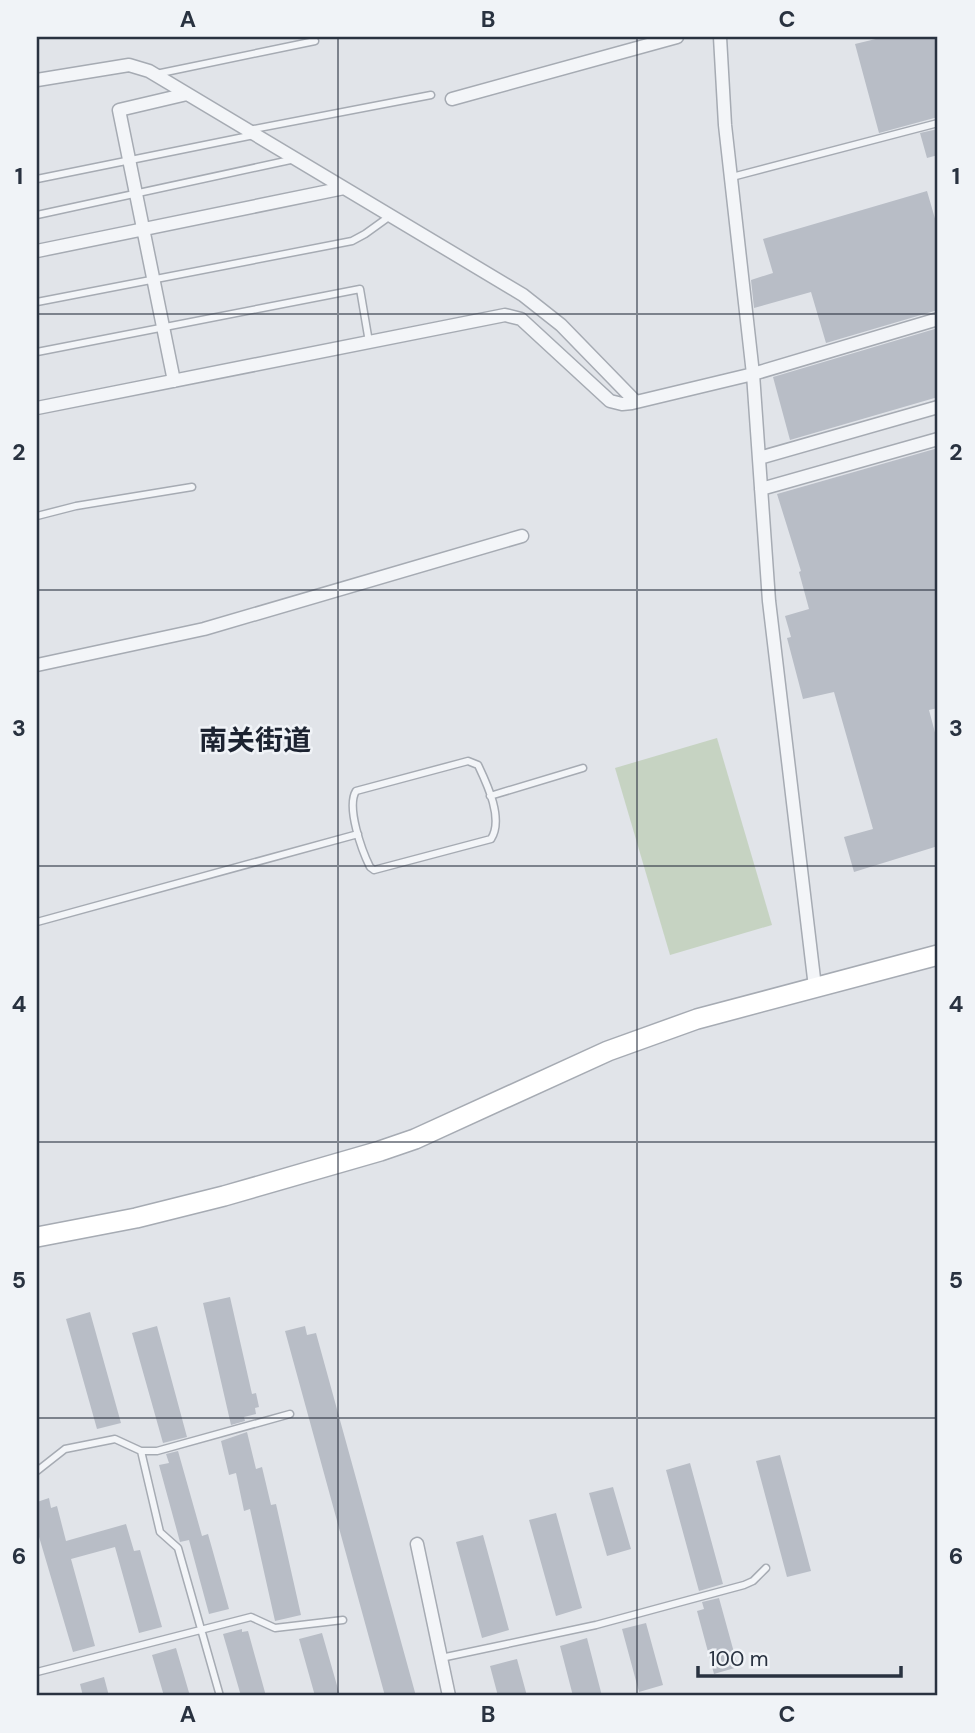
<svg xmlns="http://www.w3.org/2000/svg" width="975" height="1733" viewBox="0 0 975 1733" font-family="'DM Sans','Noto Sans SC',sans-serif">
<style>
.green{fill:#c6d3c2}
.building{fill:#b8bdc6}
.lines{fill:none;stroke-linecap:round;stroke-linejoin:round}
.lane-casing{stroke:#a6abb3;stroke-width:9}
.street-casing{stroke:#a6abb3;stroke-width:15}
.secondary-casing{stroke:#a6abb3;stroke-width:22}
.lane{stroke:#f3f5f8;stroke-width:6}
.street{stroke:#f3f5f8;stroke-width:12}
.secondary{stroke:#fff;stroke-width:19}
.grid{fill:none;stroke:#293240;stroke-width:2;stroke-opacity:0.55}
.labels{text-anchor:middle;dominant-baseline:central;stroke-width:5;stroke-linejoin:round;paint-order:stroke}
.district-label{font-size:28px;font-weight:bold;fill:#1c2331;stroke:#f0f3f7}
.neatline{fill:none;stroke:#293240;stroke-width:2.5}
.grid-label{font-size:23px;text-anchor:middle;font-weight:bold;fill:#293240}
</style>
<rect width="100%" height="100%" fill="#e1e4e9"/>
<path class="green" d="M717 738 772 925 670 955 615 768Z"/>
<path class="building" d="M884 37H938V117L879 133 855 44Z
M938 129V155L927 158 920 133Z
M927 191 938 229V310L826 343 811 292 754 308 751 280 773 273 763 239Z
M938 328V397L790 440 773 377Z
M938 448V708L929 710 938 744V846L854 872 844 837 873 829 834 692 803 699 787 638 791 637 785 616 809 609 799 572 801 571 777 494Z
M230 1297 252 1394 256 1393 259 1407 255 1408 256 1414 244 1417 245 1421 231 1425 203 1303Z
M90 1312 121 1423 97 1429 66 1319Z
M157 1326 187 1437 163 1443 132 1333Z
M305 1326 307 1335 316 1333 416 1696H385L285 1331Z
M247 1432 256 1469 262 1467 271 1505 276 1504 301 1615 275 1621 250 1509 244 1511 236 1473 229 1475 221 1441Z
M178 1451 202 1536 208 1534 229 1609 209 1614 189 1540 180 1542 159 1465 169 1463 166 1454Z
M780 1455 811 1571 787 1577 756 1461Z
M690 1463 723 1584 699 1591 666 1470Z
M613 1487 631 1549 607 1556 589 1493Z
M49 1498 51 1508 57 1506 66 1541 126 1524 134 1551 140 1550 162 1627 139 1633 115 1547 71 1559 95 1646 73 1652 37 1530V1502Z
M556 1513 582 1608 556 1616 529 1520Z
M483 1535 509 1630 482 1638 456 1542Z
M719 1598 738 1667 714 1674 697 1611 704 1609 702 1602Z
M646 1623 663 1685 639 1692 622 1629Z
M242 1629V1632L248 1631 266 1696H241L223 1634Z
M322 1633 340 1696H315L299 1639Z
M587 1638 602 1696H573L560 1646Z
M176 1648 190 1696H164L152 1655Z
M517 1659 527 1696H498L490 1666Z
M104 1677 109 1696H83L80 1684Z"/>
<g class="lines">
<g class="lane-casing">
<path id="lane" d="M156 74 315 41
M249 130 431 95
M732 177 938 123
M37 179 254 135
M37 215 295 159
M37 302 352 241 365 234 390 216
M37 352 360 289 369 342
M37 516 76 506 192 487
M468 761 478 765C487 784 504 819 491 839L374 870 370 867C362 851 346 807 356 791Z
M490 796 583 768
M37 922 358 834
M141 1451 160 1532 178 1548 220 1696
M37 1471 65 1449 115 1439 141 1451H157L290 1414
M441 1658 596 1625 744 1585 753 1581 766 1568
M37 1672 251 1617 275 1628 343 1620"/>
</g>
<g class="street-casing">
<path id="street" d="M720 37 725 125 753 374 769 601 815 987
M37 80 129 65 149 71 523 295 561 325 636 402
M452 99 677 37
M37 251 344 188
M174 381 119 110 187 94
M37 408 505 315 521 319 610 401 622 404 632 403 753 374 938 319
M759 458 938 407
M761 489 938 439
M37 665 204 629 522 536
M417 1544 449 1696"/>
</g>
<g class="secondary-casing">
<path id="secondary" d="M37 1237 136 1218 224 1196 380 1151 415 1139 608 1051 697 1019 938 955"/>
</g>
<use href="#lane" class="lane"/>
<use href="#street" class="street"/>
<use href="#secondary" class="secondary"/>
</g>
<path class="grid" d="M338 37V1696M637 37V1696M37 314H938M37 590H938M37 866H938M37 1142H938M37 1418H938"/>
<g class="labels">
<g class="district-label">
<text x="255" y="740">南关街道</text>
</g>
</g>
<rect width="975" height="1733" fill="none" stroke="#f0f3f7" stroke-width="77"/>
<path d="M698 1666v10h203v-10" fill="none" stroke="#293240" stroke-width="3.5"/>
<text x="709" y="1666" font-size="21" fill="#293240" stroke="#f0f3f7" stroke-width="5" paint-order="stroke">100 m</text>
<rect x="38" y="38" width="898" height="1656" class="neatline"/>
<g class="grid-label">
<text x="188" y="27">A</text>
<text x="488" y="27">B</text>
<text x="787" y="27">C</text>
<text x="19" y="184">1</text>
<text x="956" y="184">1</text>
<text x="19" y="460">2</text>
<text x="956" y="460">2</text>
<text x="19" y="736">3</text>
<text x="956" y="736">3</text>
<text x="19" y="1012">4</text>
<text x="956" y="1012">4</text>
<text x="19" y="1288">5</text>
<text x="956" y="1288">5</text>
<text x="19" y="1564">6</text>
<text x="956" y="1564">6</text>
<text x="188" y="1722">A</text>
<text x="488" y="1722">B</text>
<text x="787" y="1722">C</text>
</g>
</svg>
